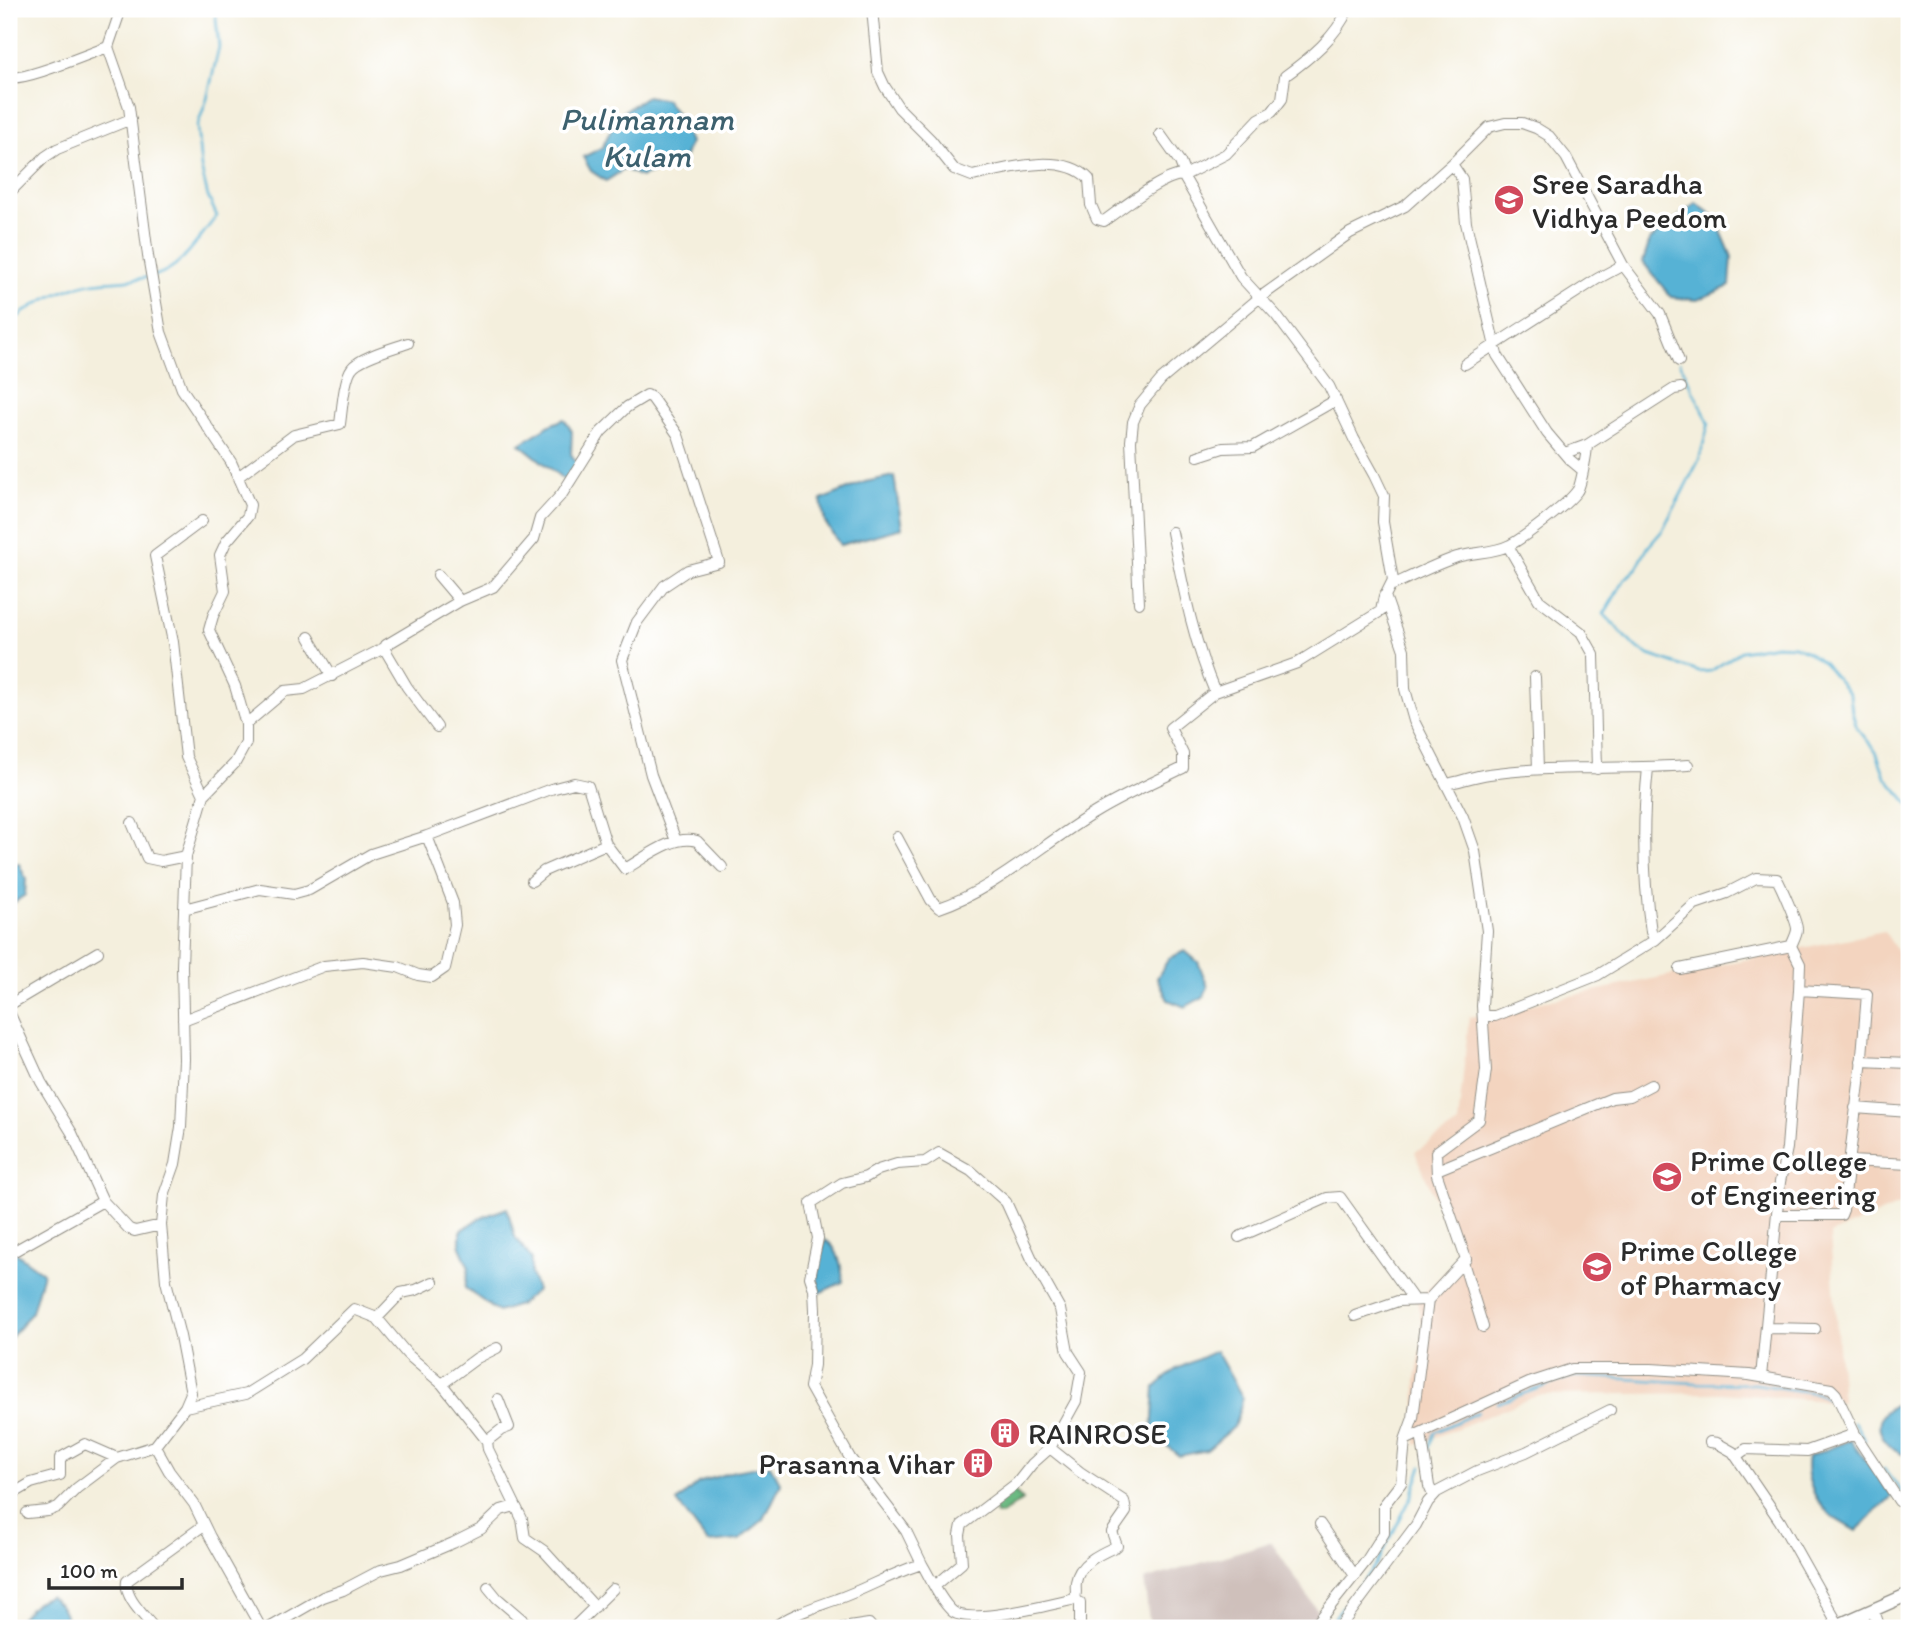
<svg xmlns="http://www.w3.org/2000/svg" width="1918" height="1637" viewBox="0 0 1918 1637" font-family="Itim,sans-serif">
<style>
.built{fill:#f3d4bf}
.industrial{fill:#cfc0bb}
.forest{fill:#6cb982;stroke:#4c7256;stroke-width:2}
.water{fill:#57b2d5;stroke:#416e80;stroke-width:2}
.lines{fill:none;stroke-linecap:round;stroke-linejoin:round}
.stream{stroke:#57b2d5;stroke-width:2.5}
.minor-casing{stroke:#908d84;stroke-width:12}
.major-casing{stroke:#908d84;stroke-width:15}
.minor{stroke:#fff;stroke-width:10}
.major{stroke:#fff;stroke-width:12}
.labels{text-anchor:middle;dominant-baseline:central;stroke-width:7;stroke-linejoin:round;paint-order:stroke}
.poi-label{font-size:30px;fill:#2b2b2b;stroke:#fff;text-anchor:start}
.water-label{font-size:32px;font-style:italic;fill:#3d616f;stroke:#fff}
</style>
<rect width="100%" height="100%" fill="#fff"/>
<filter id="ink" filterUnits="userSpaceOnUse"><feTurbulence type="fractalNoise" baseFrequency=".0143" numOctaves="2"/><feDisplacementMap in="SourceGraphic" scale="14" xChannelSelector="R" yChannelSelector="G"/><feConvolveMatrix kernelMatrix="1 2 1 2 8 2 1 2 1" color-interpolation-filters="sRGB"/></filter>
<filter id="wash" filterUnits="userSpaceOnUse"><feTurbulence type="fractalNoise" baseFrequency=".00686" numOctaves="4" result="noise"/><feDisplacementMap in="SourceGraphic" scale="28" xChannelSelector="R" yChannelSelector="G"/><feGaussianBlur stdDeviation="1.57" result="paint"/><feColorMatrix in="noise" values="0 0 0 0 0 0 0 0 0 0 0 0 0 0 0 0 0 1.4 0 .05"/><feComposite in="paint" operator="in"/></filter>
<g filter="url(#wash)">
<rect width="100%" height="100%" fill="#f4efdd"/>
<path class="built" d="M1884 931 1909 969V1003L1905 1005 1909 1015V1201L1830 1234 1842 1402 1719 1393 1539 1395 1416 1445V1380L1424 1334 1417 1300 1460 1258 1415 1152 1458 1124 1469 1017Z"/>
<path class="industrial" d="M1271 1542 1319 1613 1305 1628H1150L1144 1580Z"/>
<path class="forest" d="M1012 1489 1022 1500 1001 1515 996 1514 993 1506Z"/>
<path class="water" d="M647 96 666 100 677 115 690 142 683 161 641 177 625 169 606 181 591 171 583 157 602 148 618 115Z
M1696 203 1715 217 1732 257 1730 286 1697 300 1671 297 1643 262 1650 240Z
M564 419 572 431 571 454 578 465 567 482 520 444 550 425Z
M894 476 902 528 840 545 825 522 821 500 865 482Z
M9 863 19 864 26 879 25 895 9 906Z
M1185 951 1198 962 1208 987 1203 997 1185 1007 1168 1000 1157 978 1169 958Z
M507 1208 515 1237 531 1258V1274L537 1290 519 1305 498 1312 465 1288 469 1268 460 1247V1231L478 1219Z
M825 1240C839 1247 842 1268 843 1282L819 1293 817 1273Z
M9 1248 43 1273 32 1312 9 1340Z
M1216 1351 1243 1398 1234 1427 1207 1450 1179 1456 1152 1433 1155 1387 1176 1369Z
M1896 1404 1909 1414V1451L1906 1455C1891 1453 1873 1431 1882 1415 1885 1410 1892 1407 1896 1404Z
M1850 1440 1892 1496 1856 1531C1847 1525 1835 1520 1828 1513 1814 1499 1804 1476 1808 1457Z
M770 1465 781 1484 764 1519 739 1540 708 1543 677 1502 698 1483 734 1471Z
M49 1596 61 1606 71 1628H31L21 1617 36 1602Z"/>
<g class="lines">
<path class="stream" d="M154 276C183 268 198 238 217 216L208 197 201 168 197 127 207 99 219 47 215 9
M9 325C25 307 63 289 87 284 107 280 127 282 148 277
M1680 363 1709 423 1699 460 1662 531 1648 547 1637 568 1625 579 1604 614 1636 648 1649 655 1699 672 1711 671 1741 651 1776 645 1795 646 1809 653 1823 662 1850 695 1852 712 1857 728 1876 751 1885 776 1909 804
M1497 1403 1574 1376 1696 1383 1756 1384 1816 1393 1836 1403
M1854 1422 1865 1440
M1428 1450 1435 1432 1478 1412
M1884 1469 1904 1494
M1327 1628 1377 1563 1412 1496 1422 1466"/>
</g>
</g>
<g filter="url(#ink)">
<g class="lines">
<g class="minor-casing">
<path id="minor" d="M121 9 108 47 129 107 148 256 161 332 182 389 231 462 250 505 248 516 226 542 220 555 225 591 213 616 209 630 235 686 246 724V743L235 763 204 795 186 856 182 966 184 1059 181 1127 175 1164 164 1195 161 1225 166 1281 180 1336 191 1393 185 1407 155 1446 169 1471 194 1504 210 1537 261 1628
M872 9 878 72 885 87 899 108 931 140 954 169 972 176C1005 169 1062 151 1089 179L1091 205 1097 219 1104 221C1121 209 1165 173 1185 175L1180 162 1160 134
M9 77C23 82 90 53 108 47
M1452 164 1462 179 1466 223 1497 355 1547 433 1569 459 1581 469
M9 193 45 157 57 149 131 119
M1465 364 1597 279 1623 265
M1565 453 1587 445 1674 389 1681 388
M1198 456 1223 448 1253 447 1336 400
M238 477 294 435 340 424C342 410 344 378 352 368 360 357 394 348 408 343
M202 521 155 556 173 642 186 757 204 795
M1172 532C1183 586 1193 641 1215 692
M1508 546 1539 600 1581 632 1594 655 1597 769
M438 575 460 601
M1393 581V585C1414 575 1436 564 1457 557 1474 552 1495 553 1510 545 1526 536 1567 505 1577 491 1581 486 1587 452 1587 445
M1139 603 1131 441 1133 422 1140 405 1161 380 1259 298 1350 233 1405 206 1452 164 1489 127 1505 123H1522L1536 128 1549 136 1566 157 1623 265 1660 314 1679 361
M309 637 332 676
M386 645 460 601 493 587 534 539 540 518 562 494 601 432 627 407 647 395 652 398 678 435 719 562 688 570 664 586 637 622 622 660 651 775 676 841
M1535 677 1538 769
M246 724 285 691 304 689 384 648 407 687 437 727
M1648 768C1642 824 1643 877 1651 932L1655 940
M1447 784C1461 781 1475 776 1489 774 1555 765 1622 770 1688 765
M132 823 147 858 161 861 186 856
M897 837 931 900 939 908C996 889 1045 842 1096 812 1124 795 1154 782 1183 768V754L1170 728 1215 692 1297 663 1381 611 1384 596
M532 881 544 871 606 844
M184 909 260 889 294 894 309 890 371 854 427 836 551 789 574 783 588 786 606 844 625 869C645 858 673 834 697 841L722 867
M1680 969 1791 946 1800 964 1799 990
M9 1005 98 952
M9 1012 41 1082 72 1133 103 1201 129 1229 135 1231 161 1225
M1483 1016H1495L1598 975 1655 940 1695 904 1727 893 1756 878 1777 879C1781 886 1797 922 1797 929 1797 934 1793 941 1791 946
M183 1020 324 966 363 962 398 967 418 975 432 977 445 968 455 925 453 903 427 836
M1861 1061 1909 1063
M1855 1108 1909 1112
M1850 1161 1909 1164
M1437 1170 1612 1098 1630 1096 1651 1085
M1239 1237 1327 1198 1340 1197 1413 1299
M9 1254 103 1201
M1463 1262 1483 1327
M1355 1316 1398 1301 1428 1300
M377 1318 401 1293 416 1290 433 1282
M1767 1328 1815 1329
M1761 1377 1780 1182 1787 1148 1799 990 1867 994 1861 1068 1843 1210 1841 1215H1777
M442 1384 477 1358 497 1348
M498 1399 509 1427 501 1430 487 1441 488 1449 522 1519 525 1538 544 1551 595 1607
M185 1407 246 1394 302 1359 354 1309 377 1318 407 1354 442 1384 487 1441
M1421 1433 1429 1486 1433 1495
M1405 1440 1529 1383 1572 1369H1651L1749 1375 1831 1389 1836 1394 1855 1434 1899 1501
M1710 1442 1717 1443 1733 1452 1780 1521 1839 1626
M1050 1448 1080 1472 1124 1501 1126 1512 1112 1532 1117 1546C1102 1553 1079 1562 1076 1582 1075 1588 1077 1593 1075 1599
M1736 1456 1746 1449 1807 1451 1855 1434
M9 1493 16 1492 31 1483 60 1475V1458L85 1444 117 1458 155 1446
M1899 1501 1909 1492
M27 1513 48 1511 58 1507 77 1488 117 1458
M1320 1524 1355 1576
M922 1564 906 1531 850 1458 810 1387 814 1365 815 1310 814 1289 810 1277 818 1238 811 1203 842 1183 866 1177 878 1170 897 1164 925 1162 939 1153 971 1171 1006 1202 1032 1259 1060 1309 1068 1352 1081 1372 1076 1401 1050 1448 1032 1464 1017 1483 962 1525 960 1535 962 1563 935 1586
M488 1587 497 1598 532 1628
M1873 1611 1879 1628
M154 1628C144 1615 124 1598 127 1581L204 1525
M269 1628 323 1597 343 1590 381 1570 401 1565 453 1543 481 1529 501 1510 515 1506
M573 1628 613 1589
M773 1628C791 1614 816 1607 837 1599 866 1589 892 1573 922 1564 931 1579 939 1599 952 1611 968 1626 1053 1604 1075 1599L1080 1603V1628
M842 1628 869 1624 872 1628
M1313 1628 1367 1560 1384 1533V1505L1401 1483 1405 1440 1413 1418 1428 1300 1466 1259 1437 1175 1436 1152 1479 1120 1486 1070 1482 1006 1487 931 1475 851 1463 817 1414 721 1405 689 1404 650 1385 596 1393 580 1383 522 1384 496 1374 475 1354 439 1329 386 1276 315 1241 277 1185 179V175L1226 154 1259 119 1272 112 1282 99 1285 76C1310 58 1336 37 1348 9
M1339 1628 1416 1525 1428 1502 1437 1492 1477 1471 1526 1452 1610 1410"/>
</g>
<g class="major-casing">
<path id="major" d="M1832 1628 1909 1594"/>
</g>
<use href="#minor" class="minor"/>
<use href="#major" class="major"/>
</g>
</g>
<defs>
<g id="school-disc" transform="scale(1.575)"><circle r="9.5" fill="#d1495b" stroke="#fff"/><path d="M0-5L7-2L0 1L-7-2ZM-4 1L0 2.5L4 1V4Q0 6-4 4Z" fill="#fff"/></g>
<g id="university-disc" transform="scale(1.575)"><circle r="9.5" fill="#d1495b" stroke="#fff"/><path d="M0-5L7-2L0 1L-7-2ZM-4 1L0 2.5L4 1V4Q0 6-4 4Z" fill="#fff"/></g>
<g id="building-disc" transform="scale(1.575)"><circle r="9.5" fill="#d1495b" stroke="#fff"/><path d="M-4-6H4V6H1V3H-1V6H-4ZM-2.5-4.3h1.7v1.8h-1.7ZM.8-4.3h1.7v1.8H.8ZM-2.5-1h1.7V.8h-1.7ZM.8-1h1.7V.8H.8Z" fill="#fff"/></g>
</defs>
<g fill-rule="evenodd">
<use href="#school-disc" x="1509" y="200"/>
<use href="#university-disc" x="1667" y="1177"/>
<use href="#university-disc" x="1597" y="1267"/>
<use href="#building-disc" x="1005" y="1433"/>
<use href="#building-disc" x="978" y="1463"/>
</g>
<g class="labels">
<g class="poi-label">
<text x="1532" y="183">Sree Saradha<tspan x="1532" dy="34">Vidhya Peedom</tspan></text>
<text x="1690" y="1160">Prime College<tspan x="1690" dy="34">of Engineering</tspan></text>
<text x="1620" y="1250">Prime College<tspan x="1620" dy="34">of Pharmacy</tspan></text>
<text x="1028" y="1433">RAINROSE</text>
<text x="955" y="1463" text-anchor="end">Prasanna Vihar</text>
</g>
<g class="water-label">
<text x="647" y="119">Pulimannam<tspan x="647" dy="37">Kulam</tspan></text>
</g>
</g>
<rect width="1918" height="1637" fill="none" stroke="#fff" stroke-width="35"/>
<path d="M49 1578v10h133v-10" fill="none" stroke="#2b2b2b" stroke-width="3.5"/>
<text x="60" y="1578" font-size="21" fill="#2b2b2b" stroke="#ffffff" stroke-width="5" paint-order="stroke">100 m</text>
</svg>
